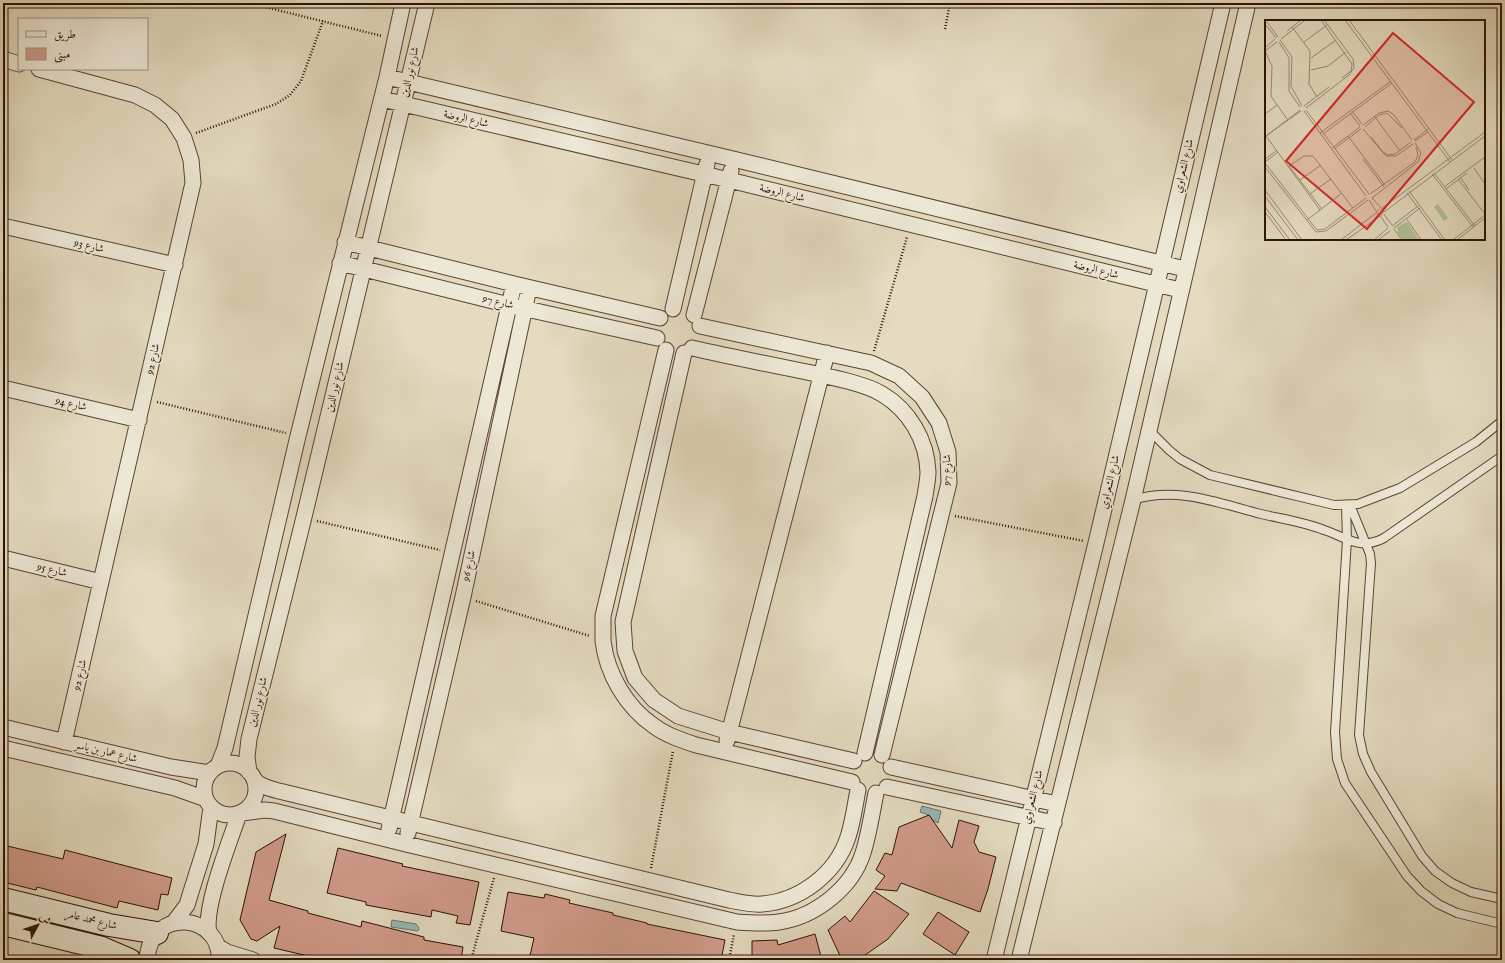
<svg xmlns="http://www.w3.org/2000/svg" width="1505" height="963" viewBox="0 0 1505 963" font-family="'IM FELL English',Amiri,serif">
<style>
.water{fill:#96bab8;stroke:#6c7670}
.building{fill:#d29c8c;stroke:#2c1104}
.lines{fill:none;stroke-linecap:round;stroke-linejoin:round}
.lane-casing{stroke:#5a4433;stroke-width:10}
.street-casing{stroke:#5a4433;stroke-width:17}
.secondary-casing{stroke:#2c1104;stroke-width:24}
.path{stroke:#2c1104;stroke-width:2.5;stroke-dasharray:1 2;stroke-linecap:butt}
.lane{stroke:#ede8d6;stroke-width:8}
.street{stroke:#ede8d6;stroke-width:15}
.secondary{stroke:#ede8d6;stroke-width:22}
.labels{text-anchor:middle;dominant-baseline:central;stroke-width:3;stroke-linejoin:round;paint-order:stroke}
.street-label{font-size:11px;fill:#2c1104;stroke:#ede8d6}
.inset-road{fill:none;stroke:#9a8a75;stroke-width:1}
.view{fill:#d62828;fill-opacity:0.15;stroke:#d62828;stroke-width:2}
.inset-edge{fill:none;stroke:#2c1104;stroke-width:2}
</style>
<rect width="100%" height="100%" fill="#e4dbc0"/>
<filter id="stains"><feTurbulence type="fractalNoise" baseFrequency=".005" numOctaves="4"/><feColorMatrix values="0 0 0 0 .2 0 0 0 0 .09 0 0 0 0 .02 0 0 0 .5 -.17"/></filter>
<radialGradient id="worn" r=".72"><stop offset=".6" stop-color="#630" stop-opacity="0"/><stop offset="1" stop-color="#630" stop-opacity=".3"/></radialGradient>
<path class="water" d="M922 806 941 811 938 823 934 821 929 815 920 812Z
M392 920 416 924 419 928 418 931 391 927Z"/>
<path class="building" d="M929 815 952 848 959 820 979 826 974 842 979 852 996 857 988 889 980 912 901 883 897 891 875 889 885 876 876 870 885 853 892 855 899 827Z
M286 834 269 900 308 911V913L361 927 362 921 424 937V940L463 947 461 960H325L274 948 280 926 257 941 251 939 240 920 256 852Z
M3 845 63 859 65 850 172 878 168 895 161 894 158 910 119 901 117 908 37 887 36 890 3 882Z
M338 848 403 864 402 866 479 882 470 925 456 923 458 916 432 910 431 917 366 905V902L327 893Z
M874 891 909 914 888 939 858 960H842L828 930 845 916 850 922Z
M508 892 544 898 545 894 570 900 569 903 613 913V915L647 923V924L725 940 721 960H589L573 956 572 960H529L534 938 501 931Z
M938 912 969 932 955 955 923 934Z
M815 934 822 960H752V941L777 940 778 945Z"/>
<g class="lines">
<g class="lane-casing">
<path id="lane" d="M1149 430 1169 450 1180 459 1210 475 1334 505 1358 504 1400 488 1476 442 1502 421
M1133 500C1177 486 1218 503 1261 514 1282 519 1304 522 1324 530 1346 537 1360 551 1384 538L1502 456
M1346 505 1347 540 1335 732 1337 759 1345 783 1407 876 1421 891 1438 904 1457 913 1502 924
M1350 505 1370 554 1371 563 1359 735 1363 754 1371 772 1422 856 1435 871 1452 883 1471 892 1502 899"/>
</g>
<g class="street-casing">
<path id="street" d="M3 59 19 64
M39 69 135 95 155 105 172 119 184 138 191 160 193 183 64 742
M387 77 733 159 1185 269
M382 99 729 180 1180 290
M3 226 175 265
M345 242 514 284 660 318
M340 263 509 305 657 338
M673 309 707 164
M694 315 731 171
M700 326 871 363 899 376 922 397 939 423 948 452 949 483 882 755
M692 348C727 356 762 363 797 370 820 375 862 382 882 394 909 410 927 440 928 472 928 480 926 488 925 496L865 753
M666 350 603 616C603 624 603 632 603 641 607 674 626 707 654 726 666 735 681 740 696 745L852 782
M684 353 623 622 625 651 635 678 654 700 678 716 729 732 854 761
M3 388 139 420
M3 558 101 582
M3 727 171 767 210 773
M727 741 827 353
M3 748 175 788 206 799
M204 789a26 26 0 1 1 52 0a26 26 0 1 1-52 0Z
M218 766 225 748 298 436 387 77 403 3
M891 767 1057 804
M249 772 247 757 249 739 304 517 427 3
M253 777C257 786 271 789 279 791L729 900C740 902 751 905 762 904 800 901 836 874 848 837 853 822 855 805 858 790
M887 787 1054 823
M242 813 265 810 274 811 406 844 737 922C751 923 765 924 779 922 815 917 852 888 863 853 869 834 872 813 876 793
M389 829 514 284
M408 833 463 597 529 288
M174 922 187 905 190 895 206 844 211 807
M209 933C203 908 230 841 239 814
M217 946 227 952 253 960
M147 960C150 905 222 914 219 960
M994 960 1096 543 1223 3
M1019 960 1133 500 1248 3"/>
</g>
<g class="secondary-casing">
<path id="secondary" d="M3 899 109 925 157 933
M3 924 102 948 130 960"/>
</g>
<path class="path" d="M249 3 382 36
M945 29 950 3
M196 133 276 104 290 95 301 81 323 21
M874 351 907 237
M157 402 286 433
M955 516 1084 541
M317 521 440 550
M476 601 590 636
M651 868 673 751
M471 960 494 878
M729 960 734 934"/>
<use href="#lane" class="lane"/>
<use href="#street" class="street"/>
<use href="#secondary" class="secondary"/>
</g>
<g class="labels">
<g class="street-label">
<text transform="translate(410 72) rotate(-77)">شارع نور الدين</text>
<text transform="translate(466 119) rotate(13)">شارع الروضة</text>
<text transform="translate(1184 166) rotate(-77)">شارع الشعراوي</text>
<text transform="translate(782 193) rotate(14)">شارع الروضة</text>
<text transform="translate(89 246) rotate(13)">شارع 93</text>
<text transform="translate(1096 270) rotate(14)">شارع الروضة</text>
<text transform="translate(498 302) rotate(14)">شارع 97</text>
<text transform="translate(153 359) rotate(-77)">شارع 92</text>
<text transform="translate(335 387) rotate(-77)">شارع نور الدين</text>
<text transform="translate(71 404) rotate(13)">شارع 94</text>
<text transform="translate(947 470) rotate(-89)">شارع 97</text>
<text transform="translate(1110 482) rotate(-77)">شارع الشعراوي</text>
<text transform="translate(469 566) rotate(-78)">شارع 96</text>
<text transform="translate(52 570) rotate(13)">شارع 95</text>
<text transform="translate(80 675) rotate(-77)">شارع 92</text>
<text transform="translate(258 702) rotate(-76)">شارع نور الدين</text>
<text transform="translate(106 752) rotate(13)">شارع عمار بن ياسر</text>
<text transform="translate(1033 797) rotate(-76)">شارع الشعراوي</text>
<text transform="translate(91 920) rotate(14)">شارع محمد عامر</text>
</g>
</g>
<g transform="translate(1265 20)">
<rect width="220" height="220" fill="#e4dbc0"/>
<path d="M173 184 183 198 179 201 169 187ZM141 202 143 203 154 220H138L133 213 132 207Z" fill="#afc197"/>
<path class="inset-road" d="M56 0 87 44 86 51 77 58M80 0 185 142M84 0 187 140M2 2 13 17M0 4 11 18M27 7 45 31 44 64 52 77M22 11 36 0M16 19 40 0M15 20 27 37 26 66 37 86M14 22 24 38V71L35 87M39 22 62 5M0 28 10 19M0 31 7 46 6 76 22 99M0 31 12 22M46 38 71 20M46 50 63 46 81 32M39 86 64 67M41 88 84 55 89 48 88 39 59 0M41 90 104 174M39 91 101 176M87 91 97 104M85 93 95 106M0 94 12 85M110 97 135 131M98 105 114 93 123 91 129 95 147 120M100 107 114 95 122 93 137 108M98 109 121 136H131L148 124M55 113 126 61M58 114 127 63M2 115 36 91M1 116 55 190M83 116 120 165M0 117 35 90M106 117 118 132 123 135 130 134 146 122M149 120 163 109M150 121 163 112M67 128 95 107M69 129 96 109M0 139 11 131M98 139 119 167M0 142 13 132M0 143 52 210 60 209 101 178M24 146 39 136H48L88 188M24 146 57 189M0 147 51 212 61 211 103 180M209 148 220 164M169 153 210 206M167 154 208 207M195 157 204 170M193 159 220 194M35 160 56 145M179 167 220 137M181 169 202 153M0 170 37 220M144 171 180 220M142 173 177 220M45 174 66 159M105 174 150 142 153 135 151 127M0 176 33 220M107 178 153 142 156 133 150 123M107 178 119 191 115 197 111 192 115 189M104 180 111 191M0 187 25 220M116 189 220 112M0 192 21 220M119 192 220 116M119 194 127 205M116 197 123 207M141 198 156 220M42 200 77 173M127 206 153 186M129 208 155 188M129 209 137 220M76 220 111 193M81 220 114 197M109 220 123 208M113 220 125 211M188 220 220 195M192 220 220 198"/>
<path class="view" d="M128 13 209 82 102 209 21 141Z"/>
<rect width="220" height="220" class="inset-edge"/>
</g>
<rect width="1505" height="963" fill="none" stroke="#e4dbc0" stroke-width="16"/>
<rect x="4" y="4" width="1497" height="955" fill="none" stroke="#2c1104" stroke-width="2"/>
<rect x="8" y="8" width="1489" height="947" fill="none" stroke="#2c1104"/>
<rect x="18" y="18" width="130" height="52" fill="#ede8d6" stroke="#a09282"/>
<rect x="26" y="31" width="20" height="6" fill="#ede8d6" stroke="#a09282"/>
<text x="54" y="38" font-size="12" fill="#2c1104">طريق</text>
<rect x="26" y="48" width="20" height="12" fill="#d29c8c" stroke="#a09282"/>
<text x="54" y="58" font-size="12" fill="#2c1104">مبنى</text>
<g transform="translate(38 925) rotate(50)" stroke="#ede8d6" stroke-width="3" paint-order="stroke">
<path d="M0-3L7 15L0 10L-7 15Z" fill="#2c1104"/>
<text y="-6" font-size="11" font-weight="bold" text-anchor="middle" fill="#2c1104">ش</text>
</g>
<rect width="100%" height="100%" filter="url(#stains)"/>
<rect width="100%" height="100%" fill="url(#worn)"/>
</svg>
